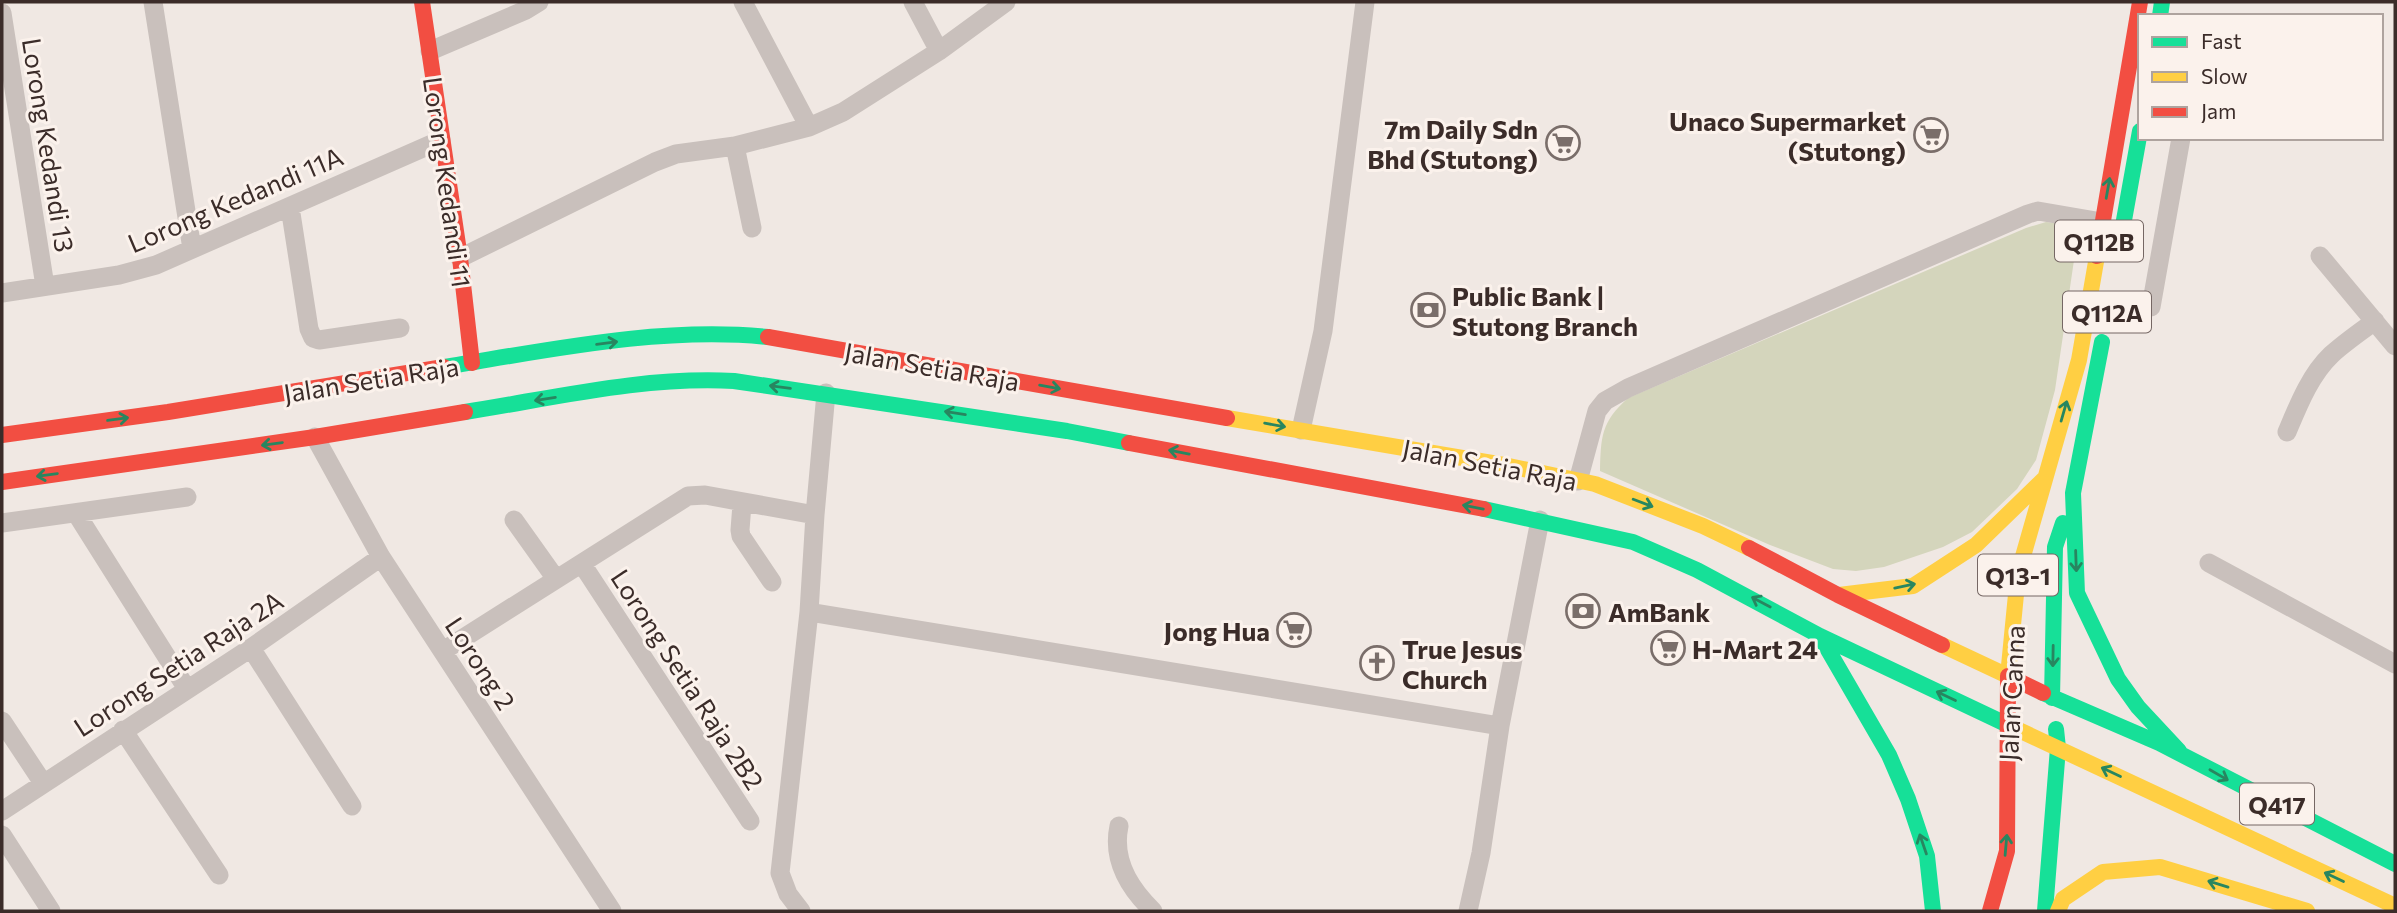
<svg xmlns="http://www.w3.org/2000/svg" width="2397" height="913" viewBox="0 0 2397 913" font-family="Commissioner,sans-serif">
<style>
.green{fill:#d4d5bc}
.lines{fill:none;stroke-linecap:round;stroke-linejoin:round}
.street{stroke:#c9c0bc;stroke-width:19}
.fast{stroke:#16e098;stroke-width:16}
.slow{stroke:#ffcf43;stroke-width:16}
.jam{stroke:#f24e42;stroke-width:16}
.oneway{stroke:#288660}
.labels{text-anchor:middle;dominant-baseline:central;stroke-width:6;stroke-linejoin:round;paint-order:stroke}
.shield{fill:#fbf2ec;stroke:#756764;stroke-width:2}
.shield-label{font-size:24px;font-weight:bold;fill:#3b2c29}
.poi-label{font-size:26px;font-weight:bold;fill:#3b2c29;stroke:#fbf2ec;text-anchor:start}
.street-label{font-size:26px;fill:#3b2c29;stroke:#fbf2ec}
</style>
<rect width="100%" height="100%" fill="#f0e8e3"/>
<path class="green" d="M2046 222 2079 226 2055 390 2036 460 2017 489 1972 532 1943 547 1884 567 1856 571 1833 569 1770 545 1600 471C1601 437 1601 422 1628 398L2026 228Z"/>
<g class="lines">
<path class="street" d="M153 2 192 249
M743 2 809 127
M913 2 939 51
M2 13 45 286
M430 51 526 10 539 2
M735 146 752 228
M290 207 309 329 313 338 319 340 400 328
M2320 256 2395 346
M460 258 655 162 676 154 735 146 809 127 843 112 939 51 1006 2
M2 293 119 275 156 265 441 140
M2151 307 2181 138
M1301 430 1323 331 1365 2
M2287 432C2298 406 2310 375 2331 355 2344 343 2360 332 2375 321
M315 437 381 557 612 911
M1578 481 1597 411 1605 401 1628 388 2028 214 2038 211 2102 222
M742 504 740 530 741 536 772 582
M76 513 187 689
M514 520 556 579
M2 523 187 497
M2209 563 2395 664
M582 564 750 821
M809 612 1500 726
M251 648 352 806
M443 651 688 496 705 495 815 515
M2 721 43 783
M123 730 219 875
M2 811 251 648 381 557
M1119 826C1112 859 1129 888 1153 911
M2 835 51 911
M801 911 788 894 780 873 809 612 815 515 826 393
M1468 911 1481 853 1500 726 1540 520"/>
<path class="fast" d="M2160 16 2162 2
M2119 248 2140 131
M2102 342 2073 493 2077 593 2118 679 2138 707 2179 751
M444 367C549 350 662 326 768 337
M465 412C554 398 644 376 734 381L1067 431 1129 443
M1484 509 1633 542 1697 570 1820 636 2008 725
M1820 636 1889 755 1908 799 1927 856 1933 911
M2043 693 2159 743 2395 864
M2052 698 2055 547 2063 523
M2045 911 2058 748 2056 729"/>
<path class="slow" d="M1227 418 1504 465 1595 484 1703 526 1749 548
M1839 595 1913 586 1976 545 2044 479
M1942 645 2008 676 2018 574 2079 360 2097 256
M2008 725 2395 906
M2058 911 2063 899 2103 872 2160 867 2307 911"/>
<path class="jam" d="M422 2 460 258 472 363
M2097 256 2140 2
M768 337 1227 418
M2 435 168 412 444 367
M1129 443 1484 509
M2 482 315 437 465 412
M1749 548 1838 595 1942 645
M1990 911 2007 851 2008 676 2043 693"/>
</g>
<defs><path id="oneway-shaft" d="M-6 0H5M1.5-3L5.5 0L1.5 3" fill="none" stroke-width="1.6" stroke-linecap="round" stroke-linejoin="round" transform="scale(1.75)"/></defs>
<g class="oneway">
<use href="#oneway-shaft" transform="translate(2108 188) rotate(-80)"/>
<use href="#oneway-shaft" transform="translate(607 343) rotate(-7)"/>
<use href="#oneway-shaft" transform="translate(780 387) rotate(-173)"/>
<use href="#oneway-shaft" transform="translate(1050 387) rotate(10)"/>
<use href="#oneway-shaft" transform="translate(545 399) rotate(171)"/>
<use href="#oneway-shaft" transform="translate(2064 411) rotate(-74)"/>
<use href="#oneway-shaft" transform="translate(955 413) rotate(-171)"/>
<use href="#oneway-shaft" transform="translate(118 419) rotate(-8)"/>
<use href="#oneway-shaft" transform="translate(1275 425) rotate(10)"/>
<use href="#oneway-shaft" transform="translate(272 444) rotate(172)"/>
<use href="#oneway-shaft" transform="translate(1179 452) rotate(-169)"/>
<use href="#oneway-shaft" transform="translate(47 475) rotate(172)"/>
<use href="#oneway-shaft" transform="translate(1643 503) rotate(21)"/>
<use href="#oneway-shaft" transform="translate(1473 507) rotate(-169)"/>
<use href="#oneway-shaft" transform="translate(2076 561) rotate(88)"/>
<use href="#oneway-shaft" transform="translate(1905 586) rotate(-12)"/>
<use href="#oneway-shaft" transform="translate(1761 602) rotate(-152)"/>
<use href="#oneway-shaft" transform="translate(2053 656) rotate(91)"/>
<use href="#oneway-shaft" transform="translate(1946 696) rotate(-155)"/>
<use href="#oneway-shaft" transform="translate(2111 772) rotate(-155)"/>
<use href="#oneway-shaft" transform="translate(2219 775) rotate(30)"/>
<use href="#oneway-shaft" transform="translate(1923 844) rotate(-109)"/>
<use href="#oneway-shaft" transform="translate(2006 845) rotate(-85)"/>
<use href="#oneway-shaft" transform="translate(2334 877) rotate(-155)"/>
<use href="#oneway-shaft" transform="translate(2218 884) rotate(-163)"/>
</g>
<defs>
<g id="supermarket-ring" transform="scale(1.75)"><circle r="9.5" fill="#fbf2ec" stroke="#7a6e6a" stroke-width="1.5"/><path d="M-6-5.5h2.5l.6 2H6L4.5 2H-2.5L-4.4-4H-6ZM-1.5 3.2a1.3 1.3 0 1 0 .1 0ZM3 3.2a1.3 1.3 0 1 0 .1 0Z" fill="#7a6e6a"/></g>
<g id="bank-ring" transform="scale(1.75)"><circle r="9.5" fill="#fbf2ec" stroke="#7a6e6a" stroke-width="1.5"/><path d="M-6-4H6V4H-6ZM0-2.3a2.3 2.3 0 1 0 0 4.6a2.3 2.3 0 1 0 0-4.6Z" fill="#7a6e6a"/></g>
<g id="church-ring" transform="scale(1.75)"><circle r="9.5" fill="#fbf2ec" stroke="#7a6e6a" stroke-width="1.5"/><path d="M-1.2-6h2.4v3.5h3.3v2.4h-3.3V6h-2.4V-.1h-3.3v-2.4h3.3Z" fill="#7a6e6a"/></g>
</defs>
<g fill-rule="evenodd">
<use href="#supermarket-ring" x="1931" y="135"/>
<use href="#supermarket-ring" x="1563" y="143"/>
<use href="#bank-ring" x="1428" y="310"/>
<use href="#bank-ring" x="1583" y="611"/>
<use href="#supermarket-ring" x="1294" y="630"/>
<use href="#supermarket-ring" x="1668" y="648"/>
<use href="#church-ring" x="1377" y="663"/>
</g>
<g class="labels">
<g class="shield">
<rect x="2055" y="220.5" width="88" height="41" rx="5"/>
<rect x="2063" y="291.5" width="88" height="41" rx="5"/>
<rect x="1978" y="554.5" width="80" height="41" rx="5"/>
<rect x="2240" y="783.5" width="74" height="41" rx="5"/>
</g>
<g class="shield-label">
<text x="2099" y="241">Q112B</text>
<text x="2107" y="312">Q112A</text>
<text x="2018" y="575">Q13-1</text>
<text x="2277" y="804">Q417</text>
</g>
<g class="poi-label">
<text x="1906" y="120" text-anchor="end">Unaco Supermarket<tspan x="1906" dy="30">(Stutong)</tspan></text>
<text x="1538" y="128" text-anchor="end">7m Daily Sdn<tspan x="1538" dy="30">Bhd (Stutong)</tspan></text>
<text x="1452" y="295">Public Bank |<tspan x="1452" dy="30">Stutong Branch</tspan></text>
<text x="1608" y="611">AmBank</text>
<text x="1270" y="630" text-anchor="end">Jong Hua</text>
<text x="1402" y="648">True Jesus<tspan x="1402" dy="30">Church</tspan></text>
<text x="1692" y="648">H-Mart 24</text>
</g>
<g class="street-label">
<text transform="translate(49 145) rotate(81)">Lorong Kedandi 13</text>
<text transform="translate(448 182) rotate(82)">Lorong Kedandi 11</text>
<text transform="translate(235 199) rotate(-23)">Lorong Kedandi 11A</text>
<text transform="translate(932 366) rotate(10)">Jalan Setia Raja</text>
<text transform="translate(371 379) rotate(-9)">Jalan Setia Raja</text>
<text transform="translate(1490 464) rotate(11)">Jalan Setia Raja</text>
<text transform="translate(178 663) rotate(-33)">Lorong Setia Raja 2A</text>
<text transform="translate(481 663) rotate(57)">Lorong 2</text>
<text transform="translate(688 679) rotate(57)">Lorong Setia Raja 2B2</text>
<text transform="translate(2011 693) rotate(-87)">Jalan Canna</text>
</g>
</g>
<rect width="2397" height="913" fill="none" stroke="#3b2c29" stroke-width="7"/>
<rect x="2138" y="14" width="245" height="126" fill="#fbf2ec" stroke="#aea39e" stroke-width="2"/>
<rect x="2152" y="37" width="35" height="10" fill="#16e098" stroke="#aea39e" stroke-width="2"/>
<text x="2201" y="49" font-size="21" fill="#3b2c29">Fast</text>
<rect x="2152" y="72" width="35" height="10" fill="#ffcf43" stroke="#aea39e" stroke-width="2"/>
<text x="2201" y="84" font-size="21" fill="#3b2c29">Slow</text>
<rect x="2152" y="107" width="35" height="10" fill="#f24e42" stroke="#aea39e" stroke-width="2"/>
<text x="2201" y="119" font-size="21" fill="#3b2c29">Jam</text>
</svg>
